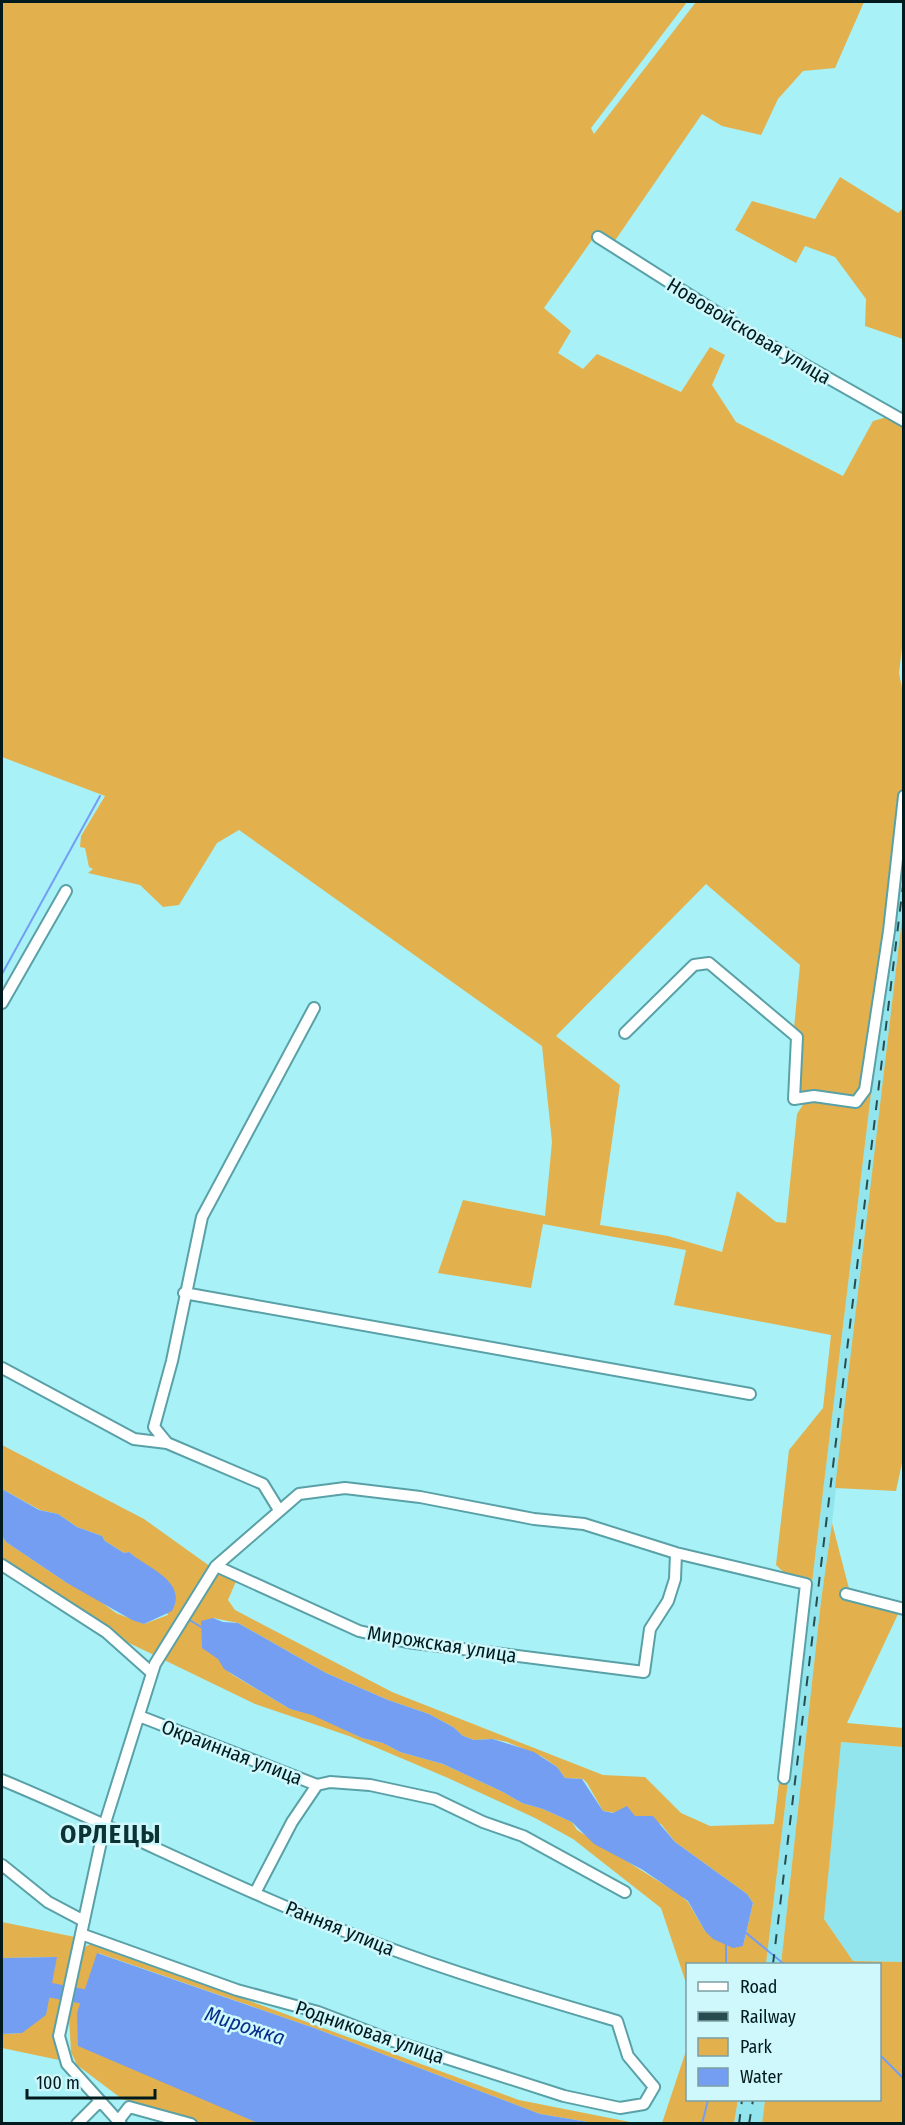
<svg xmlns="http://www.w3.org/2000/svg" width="905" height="2125" viewBox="0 0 905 2125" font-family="'Fira Sans Condensed',sans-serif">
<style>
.built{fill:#92e5ec}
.green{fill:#e2b14d;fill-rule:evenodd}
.water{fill:#739ef2}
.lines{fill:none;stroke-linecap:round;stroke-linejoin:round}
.stream{stroke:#739ef2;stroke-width:2}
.river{stroke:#739ef2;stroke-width:15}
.minor-casing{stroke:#5aa1a7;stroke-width:14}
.minor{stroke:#fff;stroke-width:10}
.rail{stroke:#274c50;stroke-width:2;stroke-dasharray:10 10;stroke-linecap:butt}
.labels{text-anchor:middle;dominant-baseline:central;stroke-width:5;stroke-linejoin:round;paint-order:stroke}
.street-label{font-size:20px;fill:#001a1d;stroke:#cff8fc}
.water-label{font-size:21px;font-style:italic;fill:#072f89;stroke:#cff8fc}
.district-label{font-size:26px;font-weight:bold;letter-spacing:1.5px;fill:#0b3336;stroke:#cff8fc}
</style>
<rect width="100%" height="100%" fill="#a8f1f7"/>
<path class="built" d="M903 829V910L832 1523 821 1601 781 1964H766Z
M840 1742 903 1747V1962L853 1961 824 1919Z
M738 2100H765L762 2123 734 2124Z"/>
<path class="green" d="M2 2H687L591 128 594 134 696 2H864L835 68 803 71 778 99 761 135 722 126 702 114 614 242 592 240 544 308 571 331 558 353 583 369 597 354 681 392 710 347 725 355 712 385 736 422 843 476 873 421 901 413 903 401 904 631 899 673 904 698 903 829 766 1964H688L687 1986 661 1908 573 1839 535 1818 448 1778 349 1736 255 1704 129 1643 2 1561V1536L6 1542 67 1583 89 1593 116 1613 144 1624 168 1615 137 1559 129 1552 124 1553 105 1541 102 1536 77 1527 58 1514 40 1510 2 1489V1445L144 1519 211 1567 237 1579 228 1600 235 1610 392 1692 603 1775 645 1777 681 1813 710 1826 774 1824 802 1590 776 1565 789 1450 823 1408 831 1335 674 1305 686 1250 543 1224 531 1288 438 1273 463 1200 545 1216 552 1142 542 1046 239 830 217 843 179 905 163 907 140 885 88 873 93 869 89 867 85 848 80 847 81 836 105 796 2 757ZM706 884 800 965 794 1028 802 1037 798 1093H805L806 1100 797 1114 786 1223 776 1222 737 1191 722 1252 668 1236 600 1225 620 1085 556 1036ZM213 1618 238 1623 326 1673 388 1700 429 1714 453 1727 463 1736 474 1740 493 1739 507 1742 541 1756 557 1767 565 1778 583 1779 587 1783 603 1811 635 1816 661 1824 675 1842 747 1894 753 1903 743 1946 705 1931 688 1902 679 1894 577 1830 572 1822 543 1809 522 1803 503 1792 443 1764 400 1752 383 1743 362 1738 312 1714 290 1709 233 1675C214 1662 215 1639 213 1618Z
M840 177 898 213 903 208V339L865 326 866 299 835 257 805 246 796 263 735 230 752 201 815 219Z
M903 910V1458L896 1491 835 1488Z
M832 1523 852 1600 899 1612 847 1723 903 1728V1747L841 1742 824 1919 853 1961 903 1962V2123L762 2124 765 2100H880V1964H781L821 1601Z
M2 1922 75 1937C66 1978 50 2018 59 2060L2 2048V2034L22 2033 56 1957 2 1958Z
M92 1943 519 2100 635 2123H594L540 2114 314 2028 98 1953 258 2123H198L122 2099 77 2065 71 2052 69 2016 85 1947Z
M687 2048 688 2100H738L734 2123H662Z"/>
<path class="water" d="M2 1489 39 1510 58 1514 77 1527 102 1536 105 1541 124 1553 129 1552C145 1567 189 1581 172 1611L144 1624 132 1620 67 1583 6 1542 2 1536Z
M213 1618 223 1622 238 1623 326 1673 388 1700 429 1714 453 1727 463 1736 474 1740 493 1739 534 1752 557 1767 565 1778 582 1779 603 1811 613 1813 627 1806 635 1816H653L675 1842 747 1894 753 1903 743 1946 733 1948 713 1939 705 1931 688 1901 643 1870 594 1844 572 1822 543 1809 522 1803 503 1792 443 1764 400 1752 383 1743 362 1738 312 1715 290 1709 224 1669 218 1659 202 1648 201 1621Z
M97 1953 314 2028 540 2114 594 2123H258L78 2046 77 2013Z
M57 1957 46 2015 22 2033 2 2034V1958Z"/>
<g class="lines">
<path class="stream" d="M2 974 100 796
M188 1619 201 1627
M745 1932 784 1964
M726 1964V1944
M880 2055 904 2079
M702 2124 708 2100"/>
<path class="river" d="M2 1981 102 2000"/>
<g class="minor-casing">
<path id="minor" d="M598 237 754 336 904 421
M2 1003 66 891
M625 1033 694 965 709 963 797 1037 794 1099 814 1096 856 1102 865 1090 889 931 904 796
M184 1293 750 1394
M2 1368 134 1439 167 1443 263 1484 279 1510
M167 1443 154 1427 172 1361 202 1217 314 1008
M2 1565 106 1632 152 1673
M216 1566 359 1631 407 1642 644 1672 650 1629 668 1601 675 1579 676 1553
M846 1594 904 1609
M139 1716 317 1785 330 1782 370 1785 435 1799 483 1822 523 1836 625 1892
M2 1780C127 1832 248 1895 375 1943 454 1973 536 1997 617 2021L628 2056 654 2087 644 2104 620 2108 564 2096 393 2041 318 2012 237 1990 81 1934
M2 1865 48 1902 84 1921
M255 1893 292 1822 317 1785
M119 2120 129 2107 191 2124
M77 2124 100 2101
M121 2124 67 2064 59 2036 105 1823 155 1664 216 1566 299 1494 345 1488 420 1497 534 1519 584 1524 676 1553 806 1584 784 1778"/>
</g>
<use href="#minor" class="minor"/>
<path class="rail" d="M773 1964 904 877
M739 2124 742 2100
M749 2124 753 2100"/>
</g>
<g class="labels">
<g class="street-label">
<text transform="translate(749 331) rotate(31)">Нововойсковая улица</text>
<text transform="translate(442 1644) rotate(9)">Мирожская улица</text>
<text transform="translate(232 1752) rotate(21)">Окраинная улица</text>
<text transform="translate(340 1928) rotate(22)">Ранняя улица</text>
<text transform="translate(370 2032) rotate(19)">Родниковая улица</text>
</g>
<g class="water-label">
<text transform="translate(245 2026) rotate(18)">Мирожка</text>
</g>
<g class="district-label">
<text x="111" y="1834">ОРЛЕЦЫ</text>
</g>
</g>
<rect width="905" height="2125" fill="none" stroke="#001a1d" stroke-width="6"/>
<rect x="686" y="1963" width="195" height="138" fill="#cff8fc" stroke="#7c9fa3" stroke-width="1.5"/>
<rect x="698" y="1982" width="30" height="9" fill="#ffffff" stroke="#7c9fa3" stroke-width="1.5"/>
<text x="740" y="1993" font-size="18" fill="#001a1d">Road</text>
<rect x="698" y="2012" width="30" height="9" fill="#274c50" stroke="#7c9fa3" stroke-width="1.5"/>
<text x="740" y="2023" font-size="18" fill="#001a1d">Railway</text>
<rect x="698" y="2038" width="30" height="18" fill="#e2b14d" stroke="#7c9fa3" stroke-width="1.5"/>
<text x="740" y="2053" font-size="18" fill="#001a1d">Park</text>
<rect x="698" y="2068" width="30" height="18" fill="#739ef2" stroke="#7c9fa3" stroke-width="1.5"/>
<text x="740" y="2083" font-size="18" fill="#001a1d">Water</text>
<path d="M27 2089v9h128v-9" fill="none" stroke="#001a1d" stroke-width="3"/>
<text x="36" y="2089" font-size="18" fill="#001a1d" stroke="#cff8fc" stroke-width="4.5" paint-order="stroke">100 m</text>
</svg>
